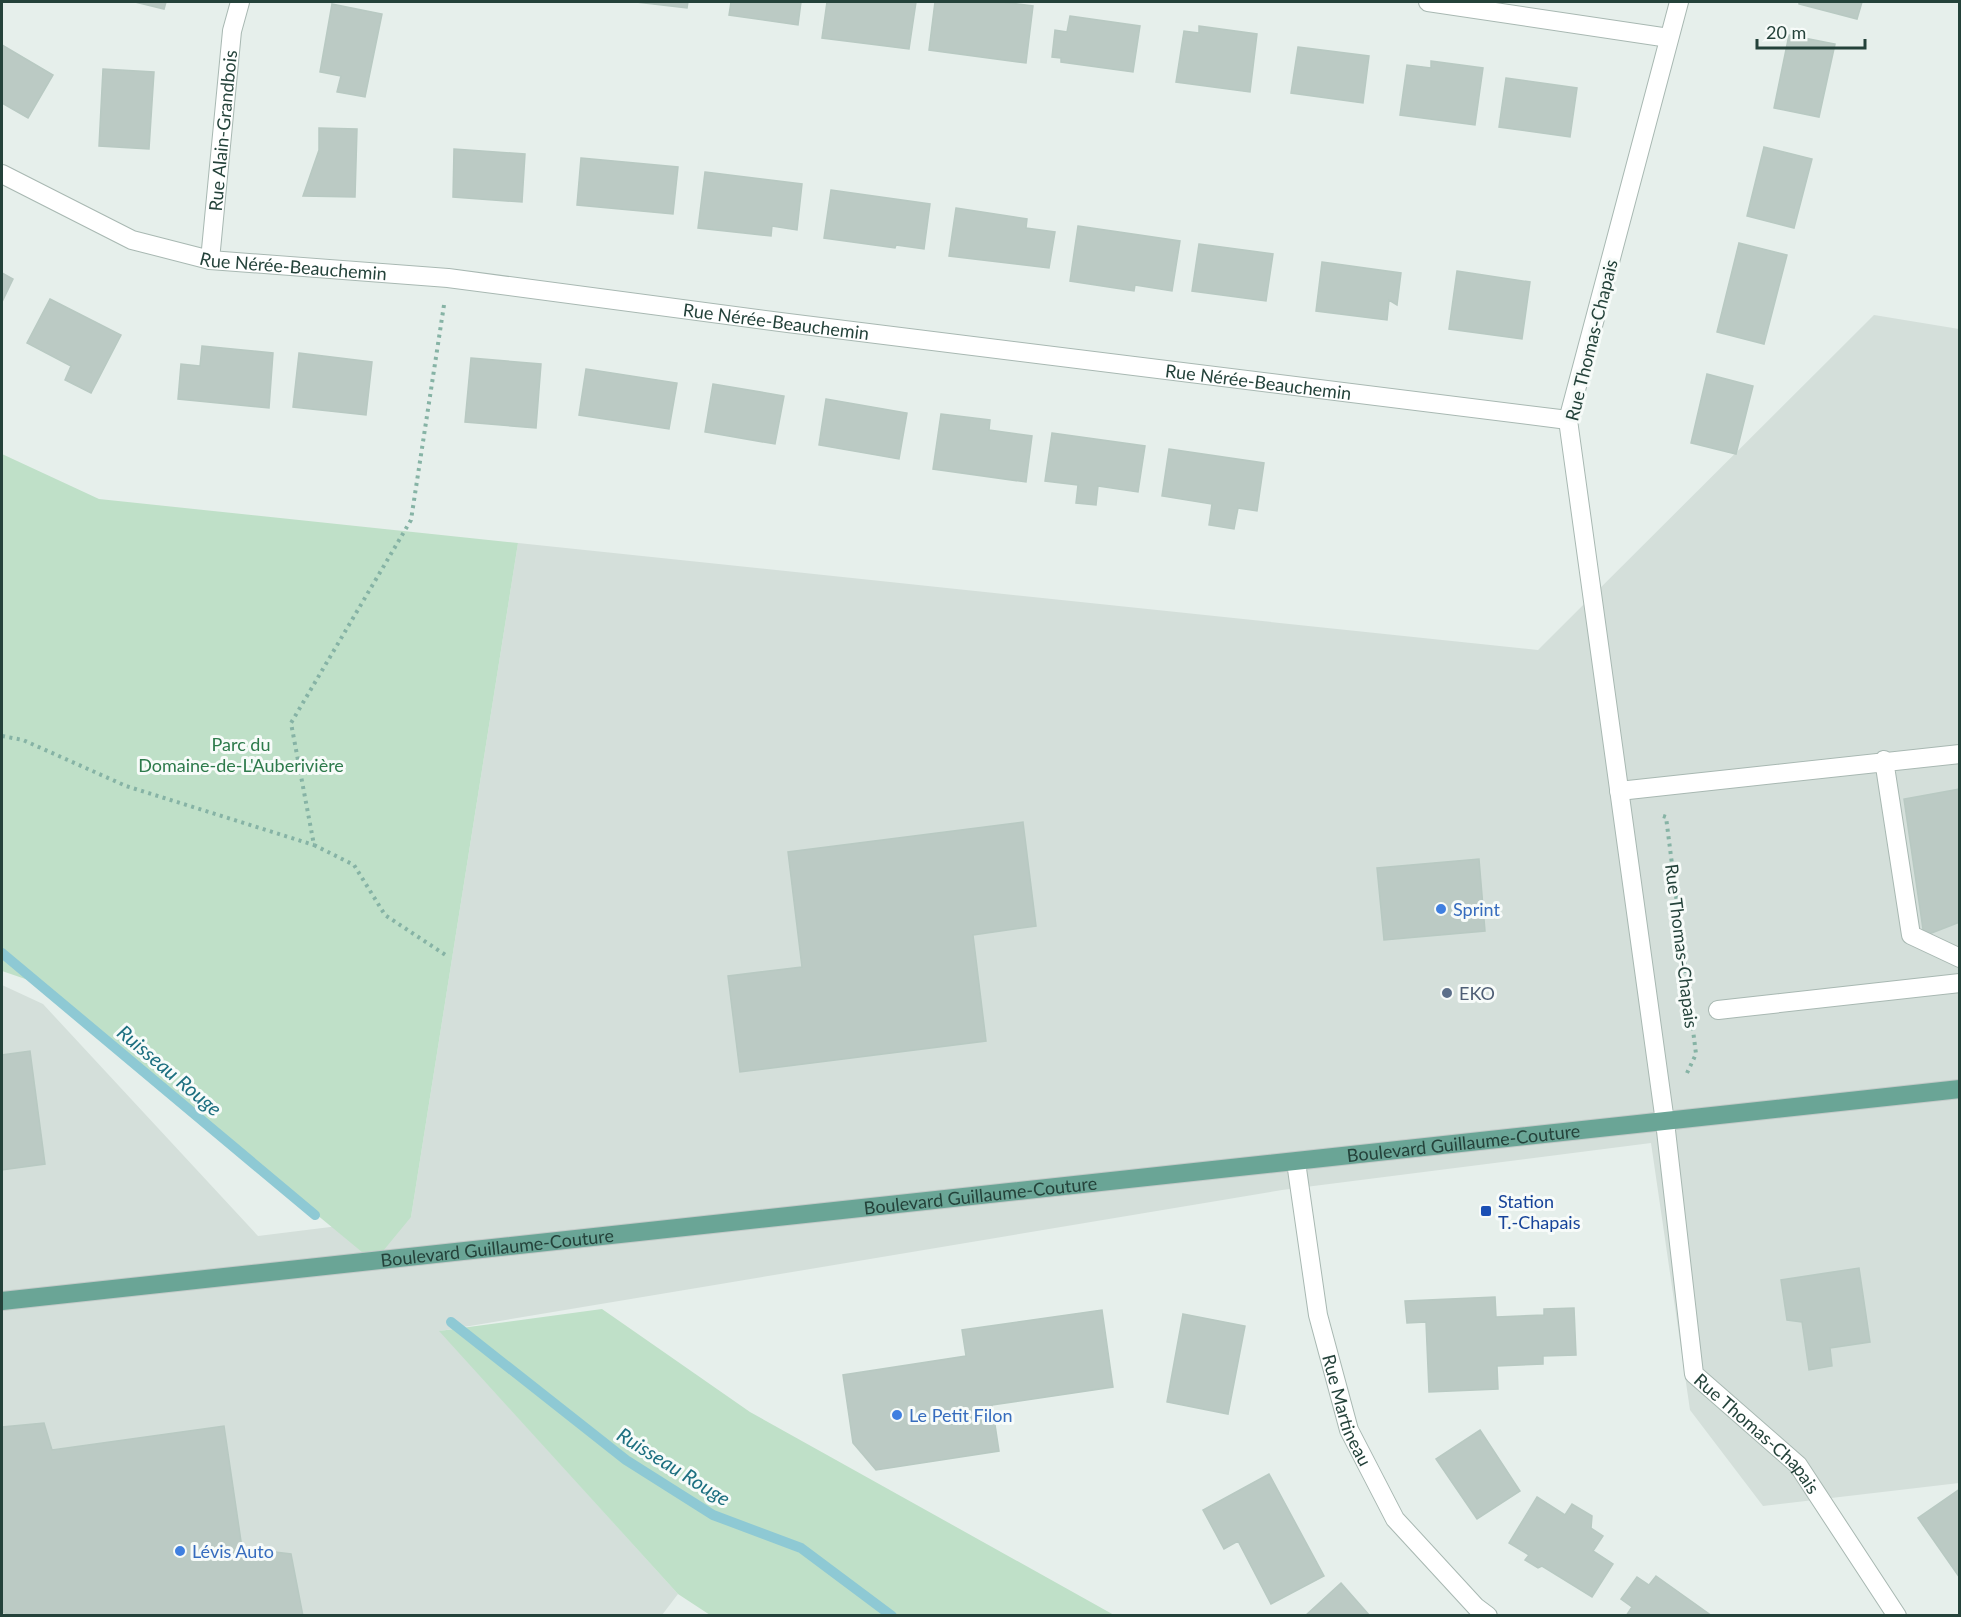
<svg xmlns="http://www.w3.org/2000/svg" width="1961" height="1617" viewBox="0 0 1961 1617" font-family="Lato,sans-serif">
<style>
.built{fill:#d4dfda}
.green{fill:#bfe0c8}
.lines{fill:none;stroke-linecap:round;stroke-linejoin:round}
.stream{stroke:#8ec9d4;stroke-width:10}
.building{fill:#bbcac4;stroke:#b8c9c2;stroke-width:1.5}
.service-casing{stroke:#a8b8b2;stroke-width:20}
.minor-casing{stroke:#a8b8b2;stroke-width:20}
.primary-casing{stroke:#c2cac8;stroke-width:20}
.path{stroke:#86b3a5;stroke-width:4;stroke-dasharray:3 4.5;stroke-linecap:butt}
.service{stroke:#fff;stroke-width:18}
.minor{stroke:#fff;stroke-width:18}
.primary{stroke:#6aa596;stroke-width:18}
.shop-dot{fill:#3f7fe0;stroke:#f7fbf9;stroke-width:2}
.service-dot{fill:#5c6f8a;stroke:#f7fbf9;stroke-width:2}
.transit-dot{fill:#1a4fb4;stroke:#f7fbf9;stroke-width:2}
.labels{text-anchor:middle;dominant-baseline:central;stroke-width:6;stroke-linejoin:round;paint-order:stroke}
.street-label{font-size:18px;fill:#24423a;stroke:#f7fbf9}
.park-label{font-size:18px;fill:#2d7a4b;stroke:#f7fbf9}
.shop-label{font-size:18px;fill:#366cbe;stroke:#f7fbf9;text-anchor:start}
.service-label{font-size:18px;fill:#4e5e75;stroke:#f7fbf9;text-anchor:start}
.transit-label{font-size:18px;fill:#164399;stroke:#f7fbf9;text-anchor:start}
.water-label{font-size:20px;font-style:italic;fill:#1c6f80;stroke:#f7fbf9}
</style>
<rect width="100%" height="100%" fill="#e6efeb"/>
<path class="built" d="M1874 315 1959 329V1483L1763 1506 1690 1410 1651 1143 1282 1190 440 1331 678 1594 662 1615H2V985L43 1004 258 1236 411 1217 518 543 1538 650Z"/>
<path class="green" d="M2 454 99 499 518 543 411 1217 374 1262 37 983 2 971Z
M602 1309 750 1412 1114 1615H710L678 1594 439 1331Z"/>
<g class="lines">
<path class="stream" d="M2 953 315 1215
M451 1322 626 1460 713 1515 801 1548 892 1616"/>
</g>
<path class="building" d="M135 2H166L164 9Z
M636 2H688L687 8Z
M731 2H801L798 25 729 15Z
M827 2H916L909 49 822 38Z
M935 2H1002L1033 6 1026 63 929 50Z
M1799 2H1862L1857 19 1799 4Z
M332 4 382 14 365 97 337 92 341 76 320 72Z
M1070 16 1140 26 1133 72 1061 62V58L1052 57 1055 30 1067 32Z
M1199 26 1257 34 1250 92 1176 82 1184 31 1199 33Z
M1789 35 1835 44 1819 117 1774 108Z
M2 45 53 75 28 118 2 103Z
M1298 47 1369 56 1363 103 1291 93Z
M1431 61 1483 68 1475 125 1400 115 1407 65 1431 68Z
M103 69 154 72 149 149 99 146Z
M1506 78 1577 88 1570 137 1499 127Z
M319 128 357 129 355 197 303 196 319 150Z
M1764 147 1812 159 1794 228 1747 216Z
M454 149 525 154 522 202 453 197Z
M581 158 678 167 673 214 577 205Z
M705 172 802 184 797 230 772 226 771 236 698 228Z
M831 190 930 204 924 249 896 245 895 248 824 238Z
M956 208 1027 219 1026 228 1055 232 1049 268 949 256Z
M1078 226 1180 241 1172 291 1135 285 1134 291 1070 281Z
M1739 243 1787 255 1764 344 1717 332Z
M1199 244 1273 254 1266 301 1192 291Z
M1322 262 1401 273 1397 305 1389 300 1387 320 1316 311Z
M1457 271 1530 282 1522 339 1449 329Z
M2 273 13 279 2 302Z
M50 299 121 335 91 393 65 380 71 366 27 343Z
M202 346 273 353 269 408 178 399 181 364 200 366Z
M299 353 372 362 366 415 293 407Z
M471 358 541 364 536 428 465 422Z
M586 369 677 383 669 429 579 415Z
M1707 374 1753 386 1736 454 1691 443Z
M713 384 784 396 775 444 705 432Z
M826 399 907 413 899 459 819 445Z
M941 414 990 420 989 430 1032 436 1026 482 933 469Z
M1052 433 1145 446 1138 492 1098 486 1096 505 1076 503 1078 485 1045 481Z
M1169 449 1264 463 1257 511 1238 508 1234 529 1209 525 1212 504 1162 496Z
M1960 789V922L1924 936 1904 799Z
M1023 822 1036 926 973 935 986 1041 740 1072 728 976 802 967 788 852Z
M1479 859 1485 931 1384 940 1377 868Z
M30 1051 45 1164 2 1170V1055Z
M1859 1268 1870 1342 1830 1348 1832 1366 1809 1370 1802 1322 1787 1320 1781 1280Z
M1495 1297 1496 1317 1544 1315V1309L1574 1308 1576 1355 1543 1356V1364L1497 1366 1498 1389 1429 1392 1426 1322 1407 1323 1405 1301Z
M1102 1310 1113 1387 992 1405 999 1451 876 1470 853 1443 843 1375 966 1356 962 1330Z
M1183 1314 1245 1326 1228 1414 1167 1402Z
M44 1423 52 1450 224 1426 242 1548 291 1554 303 1616H15L2 1612V1427Z
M1480 1430 1520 1491 1477 1519 1436 1459Z
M1269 1474 1324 1576 1271 1604 1238 1541 1224 1549 1203 1510Z
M1960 1489V1578L1918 1518Z
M1537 1497 1565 1515 1572 1504 1592 1516 1591 1528 1603 1536 1593 1551 1613 1564 1592 1597 1542 1566 1538 1568 1525 1560 1529 1555 1509 1543Z
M1656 1576 1712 1616H1626L1632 1607 1621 1599 1637 1577 1649 1585Z
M1341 1583 1370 1616H1305Z"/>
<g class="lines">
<g class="service-casing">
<path id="service" d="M1884 760 1911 935 1960 958
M1619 791 1960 754
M1718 1010 1960 983"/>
</g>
<g class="minor-casing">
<g id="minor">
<path d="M1428 2 1669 38"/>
<path id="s1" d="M1679 2 1568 420 1665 1122 1694 1374 1798 1465 1897 1616"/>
<path id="s2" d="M2 174 132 240 210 260 448 278 788 323 1568 420"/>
<path id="s3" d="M210 260 232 31 240 2"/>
<path id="s4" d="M1296 1162 1318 1315 1349 1430 1395 1519 1476 1607 1488 1616"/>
</g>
</g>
<g class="primary-casing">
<g id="primary">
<path id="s5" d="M2 1301 1960 1089"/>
</g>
</g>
<path class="path" d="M444 305 411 520 291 723 314 845 354 865 385 915 447 956
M2 736 23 740 126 786 314 845
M1663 816 1666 817 1690 1006
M1687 1073 1696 1054 1692 1022"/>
<use href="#service" class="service"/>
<use href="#minor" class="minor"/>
<use href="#primary" class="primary"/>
</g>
<g class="shop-dot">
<circle cx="1441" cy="909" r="6"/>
<circle cx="897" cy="1415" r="6"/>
<circle cx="180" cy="1551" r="6"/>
</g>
<circle class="service-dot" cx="1447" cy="993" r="6"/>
<rect class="transit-dot" x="1480" y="1205" width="12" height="12" rx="3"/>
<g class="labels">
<g class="street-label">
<text stroke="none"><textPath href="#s3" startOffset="130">Rue Alain-Grandbois</textPath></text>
<text stroke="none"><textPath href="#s2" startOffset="310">Rue Nérée-Beauchemin</textPath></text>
<text stroke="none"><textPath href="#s2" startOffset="796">Rue Nérée-Beauchemin</textPath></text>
<text transform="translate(1591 340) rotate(-76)">Rue Thomas-Chapais</text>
<text stroke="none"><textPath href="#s2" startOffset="1282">Rue Nérée-Beauchemin</textPath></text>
<text transform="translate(1682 946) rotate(83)">Rue Thomas-Chapais</text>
<text stroke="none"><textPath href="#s5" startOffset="1470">Boulevard Guillaume-Couture</textPath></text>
<text stroke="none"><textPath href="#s5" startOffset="984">Boulevard Guillaume-Couture</textPath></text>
<text stroke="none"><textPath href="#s5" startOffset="498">Boulevard Guillaume-Couture</textPath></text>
<text stroke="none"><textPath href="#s4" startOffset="254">Rue Martineau</textPath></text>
<text stroke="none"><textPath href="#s1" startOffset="1482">Rue Thomas-Chapais</textPath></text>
</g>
<g class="park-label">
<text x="241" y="744">Parc du<tspan x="241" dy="21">Domaine-de-L'Auberivière</tspan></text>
</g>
<g class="shop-label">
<text x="1453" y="909">Sprint</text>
<text x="909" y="1415">Le Petit Filon</text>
<text x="192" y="1551">Lévis Auto</text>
</g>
<g class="service-label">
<text x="1459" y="993">EKO</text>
</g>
<g class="transit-label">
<text x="1498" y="1201">Station<tspan x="1498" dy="21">T.-Chapais</tspan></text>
</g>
<g class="water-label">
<text transform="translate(170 1070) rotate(40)">Ruisseau Rouge</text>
<text transform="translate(674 1466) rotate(32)">Ruisseau Rouge</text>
</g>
</g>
<rect width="1961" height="1617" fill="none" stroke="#24423a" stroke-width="6"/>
<path d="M1757 39v9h108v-9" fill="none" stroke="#24423a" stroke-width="3"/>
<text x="1766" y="39" font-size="18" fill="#24423a" stroke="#f7fbf9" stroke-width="4.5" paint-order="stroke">20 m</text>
</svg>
